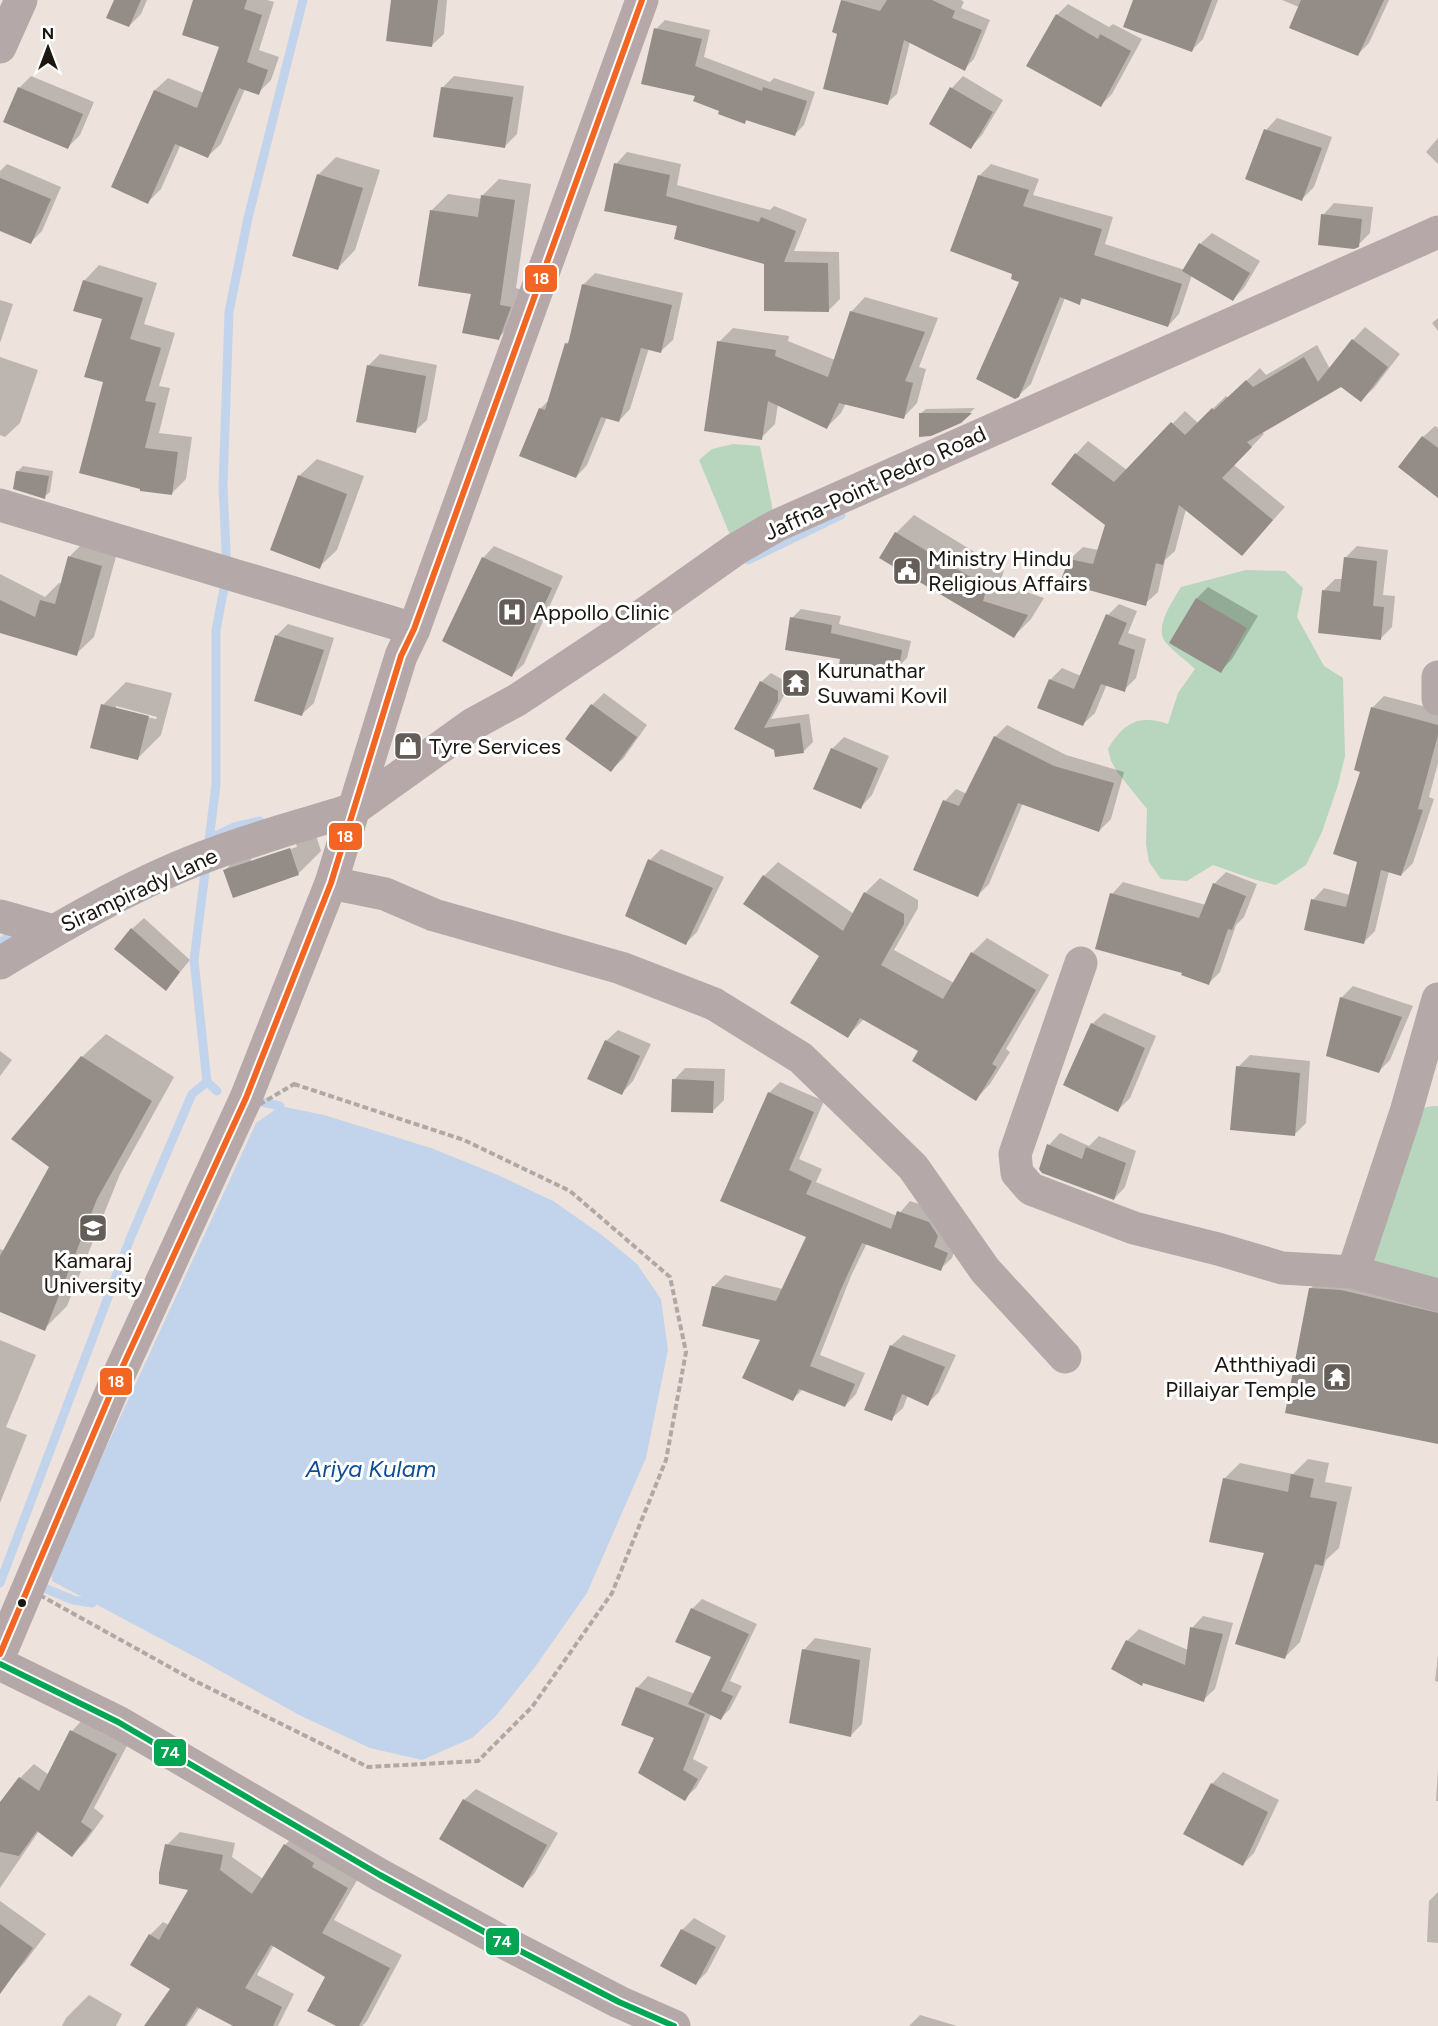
<svg xmlns="http://www.w3.org/2000/svg" width="1438" height="2026" viewBox="0 0 1438 2026" font-family="Figtree,sans-serif">
<style>
.green{fill:#b7d6bd}
.water{fill:#c2d4ec}
.shadow{fill:#0003;fill-rule:evenodd}
.lines{fill:none;stroke-linecap:round;stroke-linejoin:round}
.stream{stroke:#c2d4ec;stroke-width:9}
.building{fill:#948d87}
.path{stroke:#b1a8a6;stroke-width:4;stroke-dasharray:6 3;stroke-linecap:butt}
.minor{stroke:#b4a8a9;stroke-width:33}
.major{stroke:#b6a8a9;stroke-width:33}
.bus-1-casing{stroke:#fff;stroke-width:10}
.bus-2-casing{stroke:#fff;stroke-width:10}
.bus-1{stroke:#f26522;stroke-width:6}
.bus-2{stroke:#00a651;stroke-width:6}
.bus-dot{fill:#1c1611;stroke:#fff;stroke-width:2}
.labels{text-anchor:middle;dominant-baseline:central;stroke-width:6;stroke-linejoin:round;paint-order:stroke}
.street-label{font-size:22px;fill:#1c1611;stroke:#fff}
.poi-label{font-size:22px;fill:#1c1611;stroke:#fff;text-anchor:start}
.water-label{font-size:24px;font-style:italic;fill:#0d4e96;stroke:#fff}
.line-badge{stroke:#fff;stroke-width:2}
.badge-label{font-size:16px;text-anchor:middle;font-weight:bold;fill:#fff}
</style>
<rect width="100%" height="100%" fill="#ede3dc"/>
<path class="green" d="M733 444 760 446 776 526 736 549 699 460 712 449Z
M1246 570 1285 571 1303 588 1297 617 1324 666 1343 678 1345 756 1338 785 1322 832 1306 865 1276 885 1253 879 1213 865 1187 881 1161 879 1149 862 1146 844 1147 809 1118 773 1111 761 1108 749C1123 723 1139 714 1168 724L1178 693 1195 669C1186 660 1175 653 1166 643 1153 628 1173 601 1181 587Z
M1432 1106H1438V1295L1353 1272 1406 1112Z"/>
<path class="water" d="M280 1106 324 1115 431 1148 498 1175 553 1201 602 1235 637 1264 661 1299 668 1350 646 1458 587 1593 535 1667 495 1717 472 1738 422 1760 370 1748 299 1715 199 1659 52 1581 51 1567 256 1123Z"/>
<path class="shadow" d="M115 0H147L141 14 129 26Z
M194 0H267L274 2 259 50 279 57 271 80 258 93 245 89 221 144 208 156 181 144 161 189 148 202 113 186 155 90 168 78 204 93 221 46Z
M392 0H447L444 34 432 45Z
M843 0H961L964 2 961 8 990 20 974 59 964 69 910 42 897 94 887 103 839 33 834 31Z
M1134 0H1218L1203 39 1191 51Z
M1282 0H1389L1369 43 1358 54 1299 7Z
M1068 4 1109 27 1113 24 1142 39 1112 94 1101 105 1057 15Z
M665 20 710 30 704 57 770 82 774 78 815 92 804 125 795 134 748 119 744 122 721 110 656 29Z
M31 76 94 102 80 135 68 147 19 88Z
M454 76 524 86 517 134 505 146 435 136 443 87Z
M963 76 1003 100 982 135 971 147 952 88Z
M1277 118 1332 137 1314 187 1302 199 1266 130Z
M1438 138V164L1426 152Z
M627 152 681 164 677 185 770 210 774 206 807 219 794 251 839 252 840 299 829 310 765 263 679 225 616 164Z
M336 157 380 170 355 250 338 268 318 175Z
M7 164 61 187 42 231 31 242 0 229V171Z
M991 164 1039 179 1033 195 1113 217 1105 244 1185 270 1200 244 1212 233 1260 261 1244 288 1233 299 1192 275 1179 314 1168 326 1084 298 1079 303 1065 298 1031 384 1018 396 1021 281 1014 273 979 176Z
M499 179 531 184 516 288 526 291 515 322 498 338 472 292 431 211 448 194 482 199 483 195Z
M1334 203 1373 207 1370 233 1358 245 1323 215Z
M99 265 157 283 144 324 175 333 159 386 170 388 159 433 192 437 186 479 171 494 105 381 104 318 84 281Z
M595 273 683 293 673 340 661 351 649 348 630 409 619 421 607 417 587 465 576 477 540 409 550 399 566 344 571 339 583 285Z
M865 297 938 318 919 367 926 369 917 403 903 418 846 403 841 413 826 428 778 404 775 424 761 438 719 342 733 328 789 336 788 341 835 360 851 312Z
M0 300 13 304 0 343Z
M1438 318V331L1432 323Z
M1365 327 1400 354 1374 388 1361 400 1341 385 1262 432 1264 434 1234 465 1285 507 1242 554 1186 509 1175 551 1165 560 1158 592 1145 604 1070 559 1083 547 1099 550 1107 524 1076 454 1088 441 1127 470 1185 411 1198 423 1226 396 1228 398 1260 368 1266 375 1317 345 1330 369 1353 340Z
M380 354 437 365 427 420 415 431 368 366Z
M0 357 38 370 20 423 5 437 0 435Z
M975 408 960 422 920 414 926 409Z
M1435 426 1438 428V496L1423 437Z
M317 459 364 476 337 550 319 567 299 476Z
M23 466 53 471 50 492 44 497 17 472Z
M914 515 1004 570 1000 583 1044 598 1031 619 1014 636 896 533Z
M86 540 118 549 94 637 76 654 0 631V574L45 597 59 583 62 584 69 557Z
M494 546 563 576 524 664 512 675 483 558Z
M1357 546 1388 550 1383 595 1395 596 1392 627 1380 639 1324 590 1335 579H1343L1345 558Z
M1208 587 1258 616 1232 659 1221 671 1171 642 1197 598Z
M1119 604 1137 611 1128 633 1146 639 1136 678 1124 690 1107 684 1095 713 1083 724 1050 680 1062 668 1081 676 1108 615Z
M801 609 841 616 839 624 911 641 907 658 898 667 892 666 885 673 842 658 792 618Z
M288 624 334 638 314 703 302 714 256 700 277 635Z
M771 673 787 682V690L771 719 809 714 813 742 804 751 776 749 736 728 761 682Z
M126 682 172 693 161 735 137 759 103 705ZM116 706 157 717 156 719 116 710Z
M604 693 647 725 623 759 611 770 567 739 592 705Z
M1384 696 1438 710V763L1429 797 1434 799 1413 863 1401 875 1389 871 1375 931 1363 943 1313 900 1324 888 1350 895 1358 861 1372 708Z
M1007 725 1066 755 1124 772 1111 819 1099 831 1023 803 989 884 977 896 945 801 956 789 967 794 995 737Z
M844 737 889 756 872 795 861 807 832 749Z
M313 826 321 851 298 874 225 870 248 847ZM296 844 297 847 251 862V859Z
M661 849 724 877 697 932 685 944 650 860Z
M778 862 854 914 865 893 880 878 918 900V908L894 950 954 983 972 953 987 938 1049 975 1006 1049 1010 1052 990 1084 976 1099 920 1050 864 1019 848 1036 821 956 764 876Z
M1226 872 1257 884 1244 917 1236 925 1220 972 1209 983 1184 972 1112 894 1123 882 1206 905 1214 884Z
M144 918 190 960 166 989 132 929Z
M1353 986 1413 1006 1390 1060 1379 1071 1341 998Z
M1104 1013 1156 1036 1130 1098 1118 1110 1092 1024Z
M618 1030 651 1044 633 1081 622 1093 606 1041Z
M106 1034 174 1077 120 1174 67 1306 44 1329 0 1310V1249L5 1251 51 1166 82 1057Z
M0 1051 12 1060 0 1076Z
M1250 1055 1310 1061 1306 1123 1294 1135 1238 1067Z
M685 1068 725 1069 724 1100 712 1112 674 1080Z
M780 1082 824 1101 799 1159 822 1169 816 1182 897 1216 910 1201 940 1211 958 1241 952 1258 940 1269 867 1243 851 1276 820 1355 865 1373 856 1394 845 1406 803 1389 793 1399 762 1339 713 1287 725 1275 783 1289 808 1236 722 1200 769 1093Z
M1060 1133 1089 1146 1099 1136 1136 1151 1125 1187 1114 1199 1049 1145Z
M1333 1266 1438 1286V1442L1310 1289Z
M903 1335 956 1355 939 1392 927 1404 908 1395 903 1408 891 1419V1346Z
M0 1340 36 1355 6 1427 27 1435 0 1503Z
M1308 1459 1329 1463 1325 1482 1352 1487 1339 1548 1326 1560 1300 1642 1285 1657 1266 1552 1224 1479 1240 1463 1293 1474Z
M702 1599 757 1624 730 1681 742 1686 730 1709 721 1718 711 1714 693 1759 708 1767 696 1788 684 1799 656 1737 637 1688 648 1676 695 1694 713 1656 692 1609Z
M1203 1616 1233 1623 1215 1689 1203 1700 1127 1641 1139 1629 1188 1650 1192 1628Z
M815 1638 871 1648 862 1724 850 1736 804 1650Z
M1438 1656V1682L1435 1681Z
M85 1717 130 1740 94 1808 104 1816 86 1841 72 1855 39 1831 0 1888V1804L20 1778 34 1764 49 1775 72 1731Z
M1438 1769V1801H1436Z
M1223 1772 1279 1800 1254 1853 1243 1864 1212 1784Z
M476 1789 558 1833 534 1874 523 1886 464 1800Z
M180 1832 235 1843 232 1857 263 1879 285 1845 298 1832 360 1875 334 1920 402 1955 367 2021 362 2026H339L327 1977 274 1945 257 1975 294 1994 278 2026H236L200 2007 187 2026H146L172 1988 150 1935 163 1922 169 1925 190 1888 167 1845Z
M1438 1892V1943L1427 1942 1429 1901Z
M0 1901 46 1934 25 1962 12 1976 0 1968Z
M694 1918 726 1936 707 1972 695 1984 682 1930Z
M89 1995 122 2014 116 2026H62L66 2018Z
M920 2015 957 2026H909Z"/>
<g class="lines">
<path class="stream" d="M748 560 841 515
M211 838 234 827 260 821
M208 848 216 785V630L227 573 223 486 229 312 248 218 303 0
M206 865 194 960 207 1082 217 1091
M0 943 17 930
M257 1094V1101L280 1106
M0 1583 130 1239 192 1094 207 1082
M42 1587 73 1600 92 1603"/>
</g>
<path class="building" d="M114 0H141L129 27 106 18Z
M193 0H247L244 9 262 15 247 62 268 70 259 95 239 88 208 158 175 144 148 204 111 187 154 90 197 108 219 47 182 35Z
M391 0H438L432 47 386 41Z
M841 0 880 11 887 0H932L955 11 952 18 982 30 965 71 904 40 888 105 823 89 837 34 832 32Z
M1133 0H1212L1192 52 1123 27Z
M1301 0H1384L1358 56 1289 28Z
M1056 14 1098 39 1100 34 1131 51 1101 107 1026 66Z
M654 28 702 39 695 66 762 91 763 87 807 101 795 136 746 120 745 124 718 114 719 111 693 101 695 96 641 84Z
M18 87 83 114 68 149 3 122Z
M441 87 513 97 505 148 433 137Z
M950 87 993 112 971 149 929 124Z
M1264 129 1322 148 1302 201 1245 179Z
M614 163 670 175 666 196 759 222 761 217 796 231 784 262 828 263 829 312 764 311V264L674 239 677 226 604 211Z
M317 174 363 188 338 270 292 256Z
M978 175 1029 190 1023 206 1102 229 1094 255 1182 284 1168 327 1081 298 1080 305 1060 297 1019 397 1015 399 976 379 1019 282 1011 279 1012 274 950 251Z
M0 178 51 199 31 244 0 231Z
M481 195 515 200 500 305 511 307 499 340 462 333 471 294 418 286 430 210 478 217Z
M1321 214 1362 219 1359 247 1354 249 1318 245Z
M1199 243 1250 273 1233 301 1182 271Z
M83 280 143 298 130 339 161 348 145 401 156 403 145 448 178 452 172 495 140 491V489L79 473 103 382 84 377 102 319 73 311Z
M582 284 672 305 661 353 641 348 619 422 601 417 576 478 519 456 539 408 545 410 565 343 568 344Z
M850 311 925 332 905 381 913 383 904 419 839 403 827 429 768 401 762 440 704 431 717 341 776 350 775 356 828 377Z
M1352 339 1388 367 1361 402 1341 387 1247 442 1252 447 1222 478 1273 520 1242 556 1179 505 1163 565 1156 563 1146 606 1060 582 1069 559 1093 564 1105 525 1051 484 1075 453 1114 482 1171 422 1185 435 1212 408 1214 410 1246 380 1253 387 1304 357 1318 382Z
M367 365 426 376 416 433 356 422Z
M919 413H972L961 423 931 436 919 437Z
M1422 436 1438 448V498L1398 467Z
M16 471 49 476 45 499 13 489Z
M298 475 347 494 320 569 270 550Z
M895 532 987 587 983 601 1028 615 1014 638 879 558Z
M68 556 102 566 77 656 0 633V600L35 617 40 600 55 604Z
M482 557 552 588 512 677 442 641Z
M1344 557 1377 561 1373 606 1384 607 1381 640 1318 633 1322 590 1340 592Z
M1196 598 1247 628 1221 673 1169 643Z
M1106 614 1127 623 1118 644 1135 650 1125 692 1101 684 1083 726 1037 708 1049 679 1074 689Z
M790 617 832 625 831 633 902 650 899 669 889 667 886 675 869 672 839 665 840 659 785 650Z
M275 635 324 650 302 716 254 701Z
M760 681 778 691V701L764 728 800 723 804 753 775 757 774 750 734 729Z
M101 704 149 716 138 760 90 748Z
M591 704 637 737 611 772 565 739Z
M1371 707 1438 725V735L1418 809 1423 810 1401 876 1381 870 1364 944 1304 930 1311 899 1346 907 1357 862 1333 854 1360 772 1354 770Z
M994 736 1054 766 1114 783 1099 832 1018 803 978 897 913 870 943 800 959 806Z
M831 748 878 768 861 809 813 789Z
M290 848 299 875 233 898 223 870Z
M648 859 713 888 686 945 625 916Z
M763 875 843 931 864 892 904 914V924L881 965 943 999 971 952 1036 990 992 1064 997 1067 976 1101 912 1061 918 1051 860 1018 848 1038 790 1003 819 956 743 904Z
M1213 883 1246 896 1232 930 1228 929 1209 985 1181 975 1182 973 1095 949 1110 893 1199 918Z
M131 928 180 972 166 991 114 949Z
M1340 997 1402 1017 1379 1073 1326 1056Z
M1091 1023 1145 1048 1118 1112 1063 1085Z
M605 1040 640 1056 622 1095 587 1079Z
M81 1056 152 1101 97 1199 45 1331 0 1312V1256L49 1167 11 1139Z
M1236 1066 1300 1073 1295 1136 1230 1130Z
M672 1079 714 1081 713 1113 671 1112Z
M768 1092 814 1112 789 1170 812 1181 806 1194 891 1229 897 1211 929 1222 938 1236 934 1247 948 1253 941 1271 862 1243 841 1289 810 1366 855 1384 845 1407 799 1389 793 1401 742 1378 760 1340 702 1326 712 1286 776 1301 806 1237 720 1201Z
M1047 1144 1082 1159 1086 1147 1126 1163 1114 1200 1042 1173 1039 1169Z
M1309 1288 1341 1290 1438 1313V1444L1285 1413Z
M890 1345 945 1367 928 1406 902 1394 892 1421 864 1410Z
M1291 1474 1314 1479 1310 1497 1337 1502 1323 1566 1315 1564 1285 1659 1235 1644 1264 1553 1209 1542 1223 1478 1288 1492Z
M691 1608 749 1634 721 1691 733 1696 721 1720 688 1704 711 1657 675 1642Z
M1190 1627 1223 1634 1204 1702 1143 1683 1142 1686 1111 1669 1126 1640 1185 1665Z
M802 1649 860 1660 851 1737 789 1723Z
M636 1687 705 1714 683 1770 698 1779 685 1801 638 1773 654 1738 621 1725Z
M70 1730 117 1754 81 1822 92 1830 72 1857 37 1831 19 1856 0 1852V1802L19 1777 39 1791Z
M1211 1783 1268 1812 1243 1866 1183 1834Z
M463 1799 547 1845 523 1888 439 1839Z
M165 1844 223 1855 220 1870 252 1894 284 1844 314 1863 312 1867 348 1888 322 1933 390 1968 359 2026H336L307 2011 325 1977 271 1945 245 1988 282 2007 273 2026H233L197 2007 185 2026H144L170 1989 130 1965 149 1934 159 1940 188 1890 159 1884V1873Z
M0 1924 33 1948 0 1994Z
M681 1929 716 1947 696 1985 660 1966Z"/>
<g class="lines">
<path class="path" d="M294 1084 464 1140 570 1191 670 1277 686 1352 666 1460 612 1593 532 1707 478 1761 368 1767 193 1680 36 1593 125 1387 252 1109Z"/>
<path class="minor" d="M0 47 21 0
M0 505 414 629
M1438 677V699
M331 883 385 894 434 915 621 968 714 1004 801 1058 913 1167 985 1270 1065 1357
M0 916 53 931
M0 963C67 923 141 879 215 853 260 836 308 824 354 809
M1081 963 1015 1154 1017 1173 1031 1189 1134 1228 1218 1249 1282 1268 1353 1272
M1438 999 1406 1112 1353 1272 1438 1295
M0 1664 118 1722 380 1875 501 1941 619 2002 674 2026"/>
<path class="major" d="M354 809 473 724 517 700 609 639 736 549 776 526 1438 232
M0 1654 116 1381 246 1098 331 883 401 656 414 629 642 0"/>
<g class="bus-1-casing">
<path id="bus-1" d="M0 1654 116 1381 246 1098 331 883 401 656 414 629 642 0"/>
</g>
<g class="bus-2-casing">
<path id="bus-2" d="M0 1664 118 1722 380 1875 501 1941 619 2002 674 2026"/>
</g>
<use href="#bus-1" class="bus-1"/>
<use href="#bus-2" class="bus-2"/>
</g>
<defs>
<g id="civic-square" transform="scale(1.5)"><rect x="-9" y="-9" width="18" height="18" rx="4" fill="#655e58" stroke="#fff"/><path d="M-.6-6.5H3V-4.5H.6V-3L4-1V1h2V6H-6V1h2V-1L-.6-3ZM-1.2 2.5V6h2.4V2.5Z" fill="#fff"/></g>
<g id="hospital-square" transform="scale(1.5)"><rect x="-9" y="-9" width="18" height="18" rx="4" fill="#655e58" stroke="#fff"/><path d="M-5-5h3v3.5h4V-5h3V5h-3V1.5h-4V5h-3Z" fill="#fff"/></g>
<g id="temple-square" transform="scale(1.5)"><rect x="-9" y="-9" width="18" height="18" rx="4" fill="#655e58" stroke="#fff"/><path d="M0-6L5-2H3V0L6.5 2.5H4V6H1.5V3h-3V6H-4V2.5H-6.5L-3 0V-2H-5Z" fill="#fff"/></g>
<g id="shop-square" transform="scale(1.5)"><rect x="-9" y="-9" width="18" height="18" rx="4" fill="#655e58" stroke="#fff"/><path d="M-5-2.5h2.3a2.7 3.5 0 0 1 5.4 0H5L5.5 6h-11ZM-1.5-2.5h3a1.5 2.3 0 0 0-3 0Z" fill="#fff"/></g>
<g id="university-square" transform="scale(1.5)"><rect x="-9" y="-9" width="18" height="18" rx="4" fill="#655e58" stroke="#fff"/><path d="M0-5L7-2L0 1L-7-2ZM-4 1L0 2.5L4 1V4Q0 6-4 4Z" fill="#fff"/></g>
</defs>
<g fill-rule="evenodd">
<use href="#civic-square" x="907" y="571"/>
<use href="#hospital-square" x="512" y="612"/>
<use href="#temple-square" x="796" y="683"/>
<use href="#shop-square" x="408" y="746"/>
<use href="#university-square" x="93" y="1228"/>
<use href="#temple-square" x="1337" y="1377"/>
</g>
<circle class="bus-dot" cx="22" cy="1603" r="5"/>
<g class="labels">
<g class="street-label">
<text transform="translate(875 483) rotate(-25)">Jaffna-Point Pedro Road</text>
<text transform="translate(139 890) rotate(-25)">Sirampirady Lane</text>
</g>
<g class="poi-label">
<text x="928" y="558">Ministry Hindu<tspan x="928" dy="25">Religious Affairs</tspan></text>
<text x="533" y="612">Appollo Clinic</text>
<text x="817" y="670">Kurunathar<tspan x="817" dy="25">Suwami Kovil</tspan></text>
<text x="429" y="746">Tyre Services</text>
<text x="93" y="1260" text-anchor="middle">Kamaraj<tspan x="93" dy="25">University</tspan></text>
<text x="1316" y="1364" text-anchor="end">Aththiyadi<tspan x="1316" dy="25">Pillaiyar Temple</tspan></text>
</g>
<g class="water-label">
<text x="371" y="1468">Ariya Kulam</text>
</g>
</g>
<g class="line-badge">
<rect x="524" y="264" width="34" height="29" rx="6" fill="#f26522"/>
<rect x="328" y="822" width="35" height="29" rx="6" fill="#f26522"/>
<rect x="99" y="1367" width="34" height="29" rx="6" fill="#f26522"/>
<rect x="153" y="1738" width="34" height="29" rx="6" fill="#00a651"/>
<rect x="485" y="1927" width="35" height="29" rx="6" fill="#00a651"/>
</g>
<g class="badge-label">
<text x="541" y="284">18</text>
<text x="345" y="842">18</text>
<text x="116" y="1387">18</text>
<text x="170" y="1758">74</text>
<text x="502" y="1947">74</text>
</g>
<g transform="translate(48 48)" stroke="#ffffff" stroke-width="4.5" paint-order="stroke">
<path d="M0-4.5L10 22L0 15L-10 22Z" fill="#1c1611"/>
<text y="-9" font-size="16" font-weight="bold" text-anchor="middle" fill="#1c1611">N</text>
</g>
</svg>
